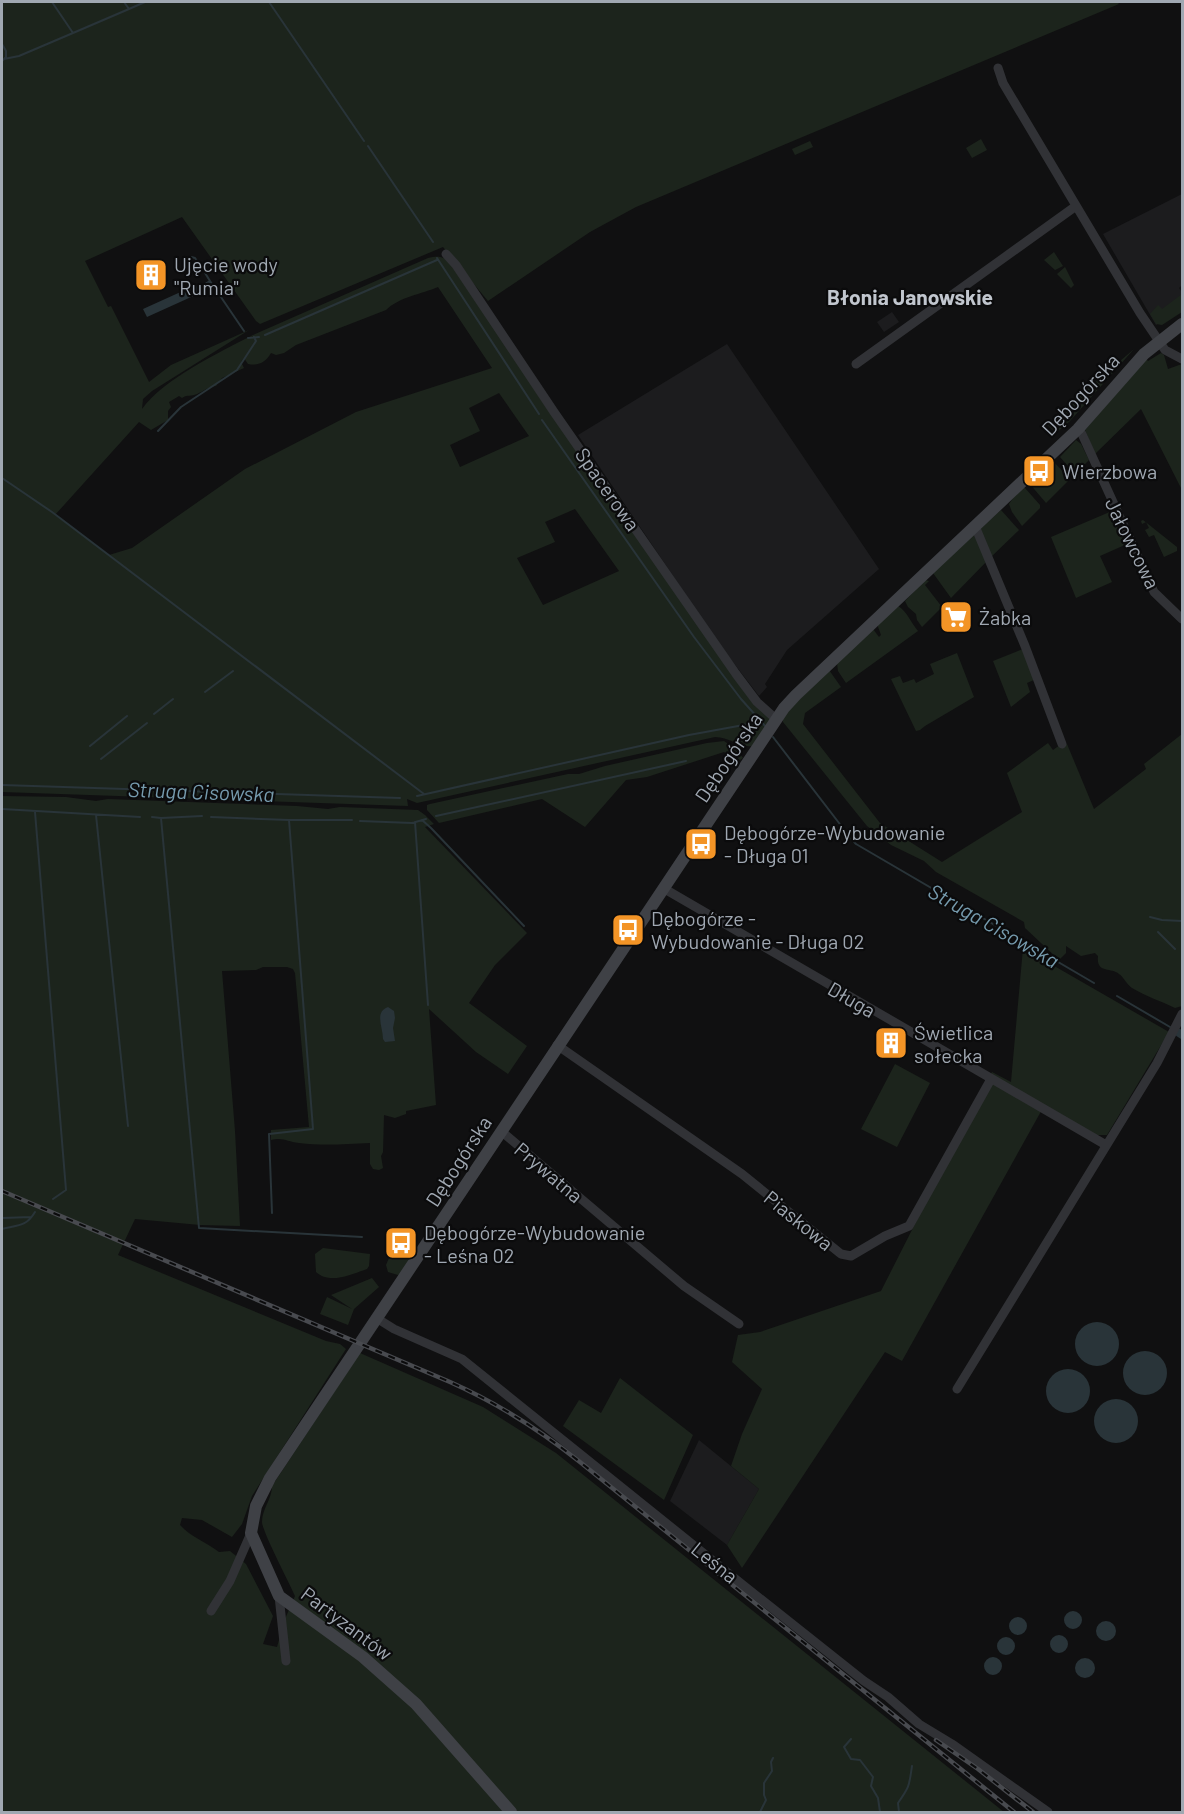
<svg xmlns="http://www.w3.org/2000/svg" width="1184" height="1814" viewBox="0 0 1184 1814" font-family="Barlow,sans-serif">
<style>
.built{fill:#1c1c1e}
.green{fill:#1c241c;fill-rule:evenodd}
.water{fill:#293439}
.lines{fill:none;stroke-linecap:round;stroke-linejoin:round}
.stream{stroke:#293439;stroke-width:2}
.canal{stroke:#293439;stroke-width:8}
.street{stroke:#313236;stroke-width:9}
.secondary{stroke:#3f4146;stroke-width:12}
.rail-casing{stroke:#484a4f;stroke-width:4.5}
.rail{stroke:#0b0b0c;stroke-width:2;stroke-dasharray:7;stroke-linecap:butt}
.labels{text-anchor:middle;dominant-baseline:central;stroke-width:4.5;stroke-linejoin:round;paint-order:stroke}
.poi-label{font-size:20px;fill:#a0a8b2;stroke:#0b0b0c;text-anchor:start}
.street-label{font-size:20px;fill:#a0a8b2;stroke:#0b0b0c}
.neighbourhood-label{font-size:21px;font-weight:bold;fill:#c1c6ce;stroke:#0b0b0c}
.water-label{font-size:21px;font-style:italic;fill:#769bae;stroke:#0b0b0c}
</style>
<rect width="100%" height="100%" fill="#101011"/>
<path class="built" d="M1182 194V285L1179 288 1182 292V307L1156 325 1103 234Z
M892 312 899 322 884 332 877 322Z
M727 344 879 569 787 650 765 684 767 687 759 696 719 644 578 435Z
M699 1440 759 1489 727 1545 670 1501Z"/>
<path class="green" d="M2 2H1117L1119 4 636 207 590 232 488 301 443 247 260 324 256 321 182 217 85 261 108 307 111 306 149 382 171 365 249 330 152 391 143 399 142 409C163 379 220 352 253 335L428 258C438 256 443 256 450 263L772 718 752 746C739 748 730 737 715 737L417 803 407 799 408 806 2 792ZM438 287 492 368 356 412 245 469 132 548 109 555 55 515 139 422 151 430 168 420V411L171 407 169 402 179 396 182 398C188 394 191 397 197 394 204 391 207 387 216 386L222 378 244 368 241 362 244 358 248 364C259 366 266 362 271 353L276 355 284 353 296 345 386 310C399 297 422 294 438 287ZM499 393 529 436 460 467 450 445 480 431 469 408ZM575 509 619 571 543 605 517 558 555 542 545 522Z
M981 139 987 150 972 158 966 148Z
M810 141 813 147 795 155 792 149Z
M1054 252 1063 266 1055 270 1044 260Z
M1065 267 1074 285 1071 288 1057 274Z
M1182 294V312L1162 325 1156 324 1150 314 1158 305 1162 309Z
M1134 349 1070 421 1056 433 1047 424Z
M1161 353 1164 355 1168 369 1182 364V490L1141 409 1095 454 1085 430 1146 359 1148 361Z
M1076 440 1081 444 1089 460 1075 474 1060 457Z
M1053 461 1070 479 1046 503 1029 483Z
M1020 488H1025L1040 505V508L1022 526 1012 512 1009 504Z
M1001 510 1019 530 991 557 980 529Z
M1112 511 1127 544 1100 556 1112 582 1076 598 1051 537Z
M1143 520 1177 547V551L1164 557 1154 535 1149 537 1145 530 1149 528 1146 522 1142 524 1141 521Z
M976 534 988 560 951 598 933 573 970 536Z
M925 580 929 581 925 585 942 607 922 627 917 620 916 614 908 607 905 601Z
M898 606C907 611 911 623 918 631L846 683 838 671 837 663 873 629 879 637 881 635 877 624Z
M1023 649 1036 679 1027 683 1030 692 1011 707 993 661Z
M957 653 974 697 925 726 920 730 916 731 891 679 900 676 903 683 914 679 916 683 934 674 930 664Z
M829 670 841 687 805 713 803 724 880 823 942 862 1022 812 1007 773 1048 743 1053 750 1060 745 1061 747 1067 744 1094 809 1146 769 1144 764 1182 734V1006L1175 1008C1161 1001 1145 996 1132 988 1126 984 1124 977 1119 974 1111 967 1096 974 1098 956L1095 953 1081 956 1066 946V953L1060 959 1057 958 1025 928 1024 922 936 872 924 861 891 845 867 826 783 722V718L786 713Z
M724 741 737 750 743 758 740 760 724 752 647 777 626 780 585 827 542 799 439 823 427 810V805L430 804 568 774H579L605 766 707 743Z
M2 796 66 797 96 801 108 799 297 806 328 809 340 807 418 810 425 815 434 824 425 827 527 933 495 965 469 1003 527 1046 508 1074 476 1052 429 1009 436 1105 406 1111V1114L395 1118 384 1115 383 1152 381 1156 383 1168 379 1170 373 1169 370 1164V1143C346 1144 323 1146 299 1143 287 1142 284 1137 271 1140V1130L309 1127 295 973 293 969 287 967H263L256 970 222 971 235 1131 240 1226 200 1225 135 1219 118 1255 326 1341 340 1344 346 1349 252 1496 242 1524 232 1537 202 1520 182 1518 180 1525C191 1537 206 1542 219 1552L230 1551 246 1564 273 1616 263 1644 277 1647 285 1619 295 1596C290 1584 262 1531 262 1522 262 1509 272 1499 272 1486L360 1353 483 1407 556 1453 1004 1812H2Z
M1023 948 1169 1032 1107 1135H1095L1044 1106 902 1361 885 1352 742 1568 727 1545 759 1489 731 1466 742 1434 762 1389 732 1362 738 1335 760 1332 881 1291 992 1072 1011 1082Z
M895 1064 930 1083 897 1147 861 1129Z
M323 1248 370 1254 369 1266 367 1269C352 1274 330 1285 316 1272L315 1254Z
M396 1254H404L409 1260 402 1274 398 1275 388 1272 386 1265 389 1258Z
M372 1278 379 1287 354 1309 348 1325 320 1314 327 1297 352 1309 331 1295Z
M620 1378 693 1435 664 1500 563 1426 579 1400 601 1413Z"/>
<path class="water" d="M196 285 200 293 147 317 143 309Z
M388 1007 394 1011 395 1018 393 1028 395 1041 385 1042 383 1039C383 1027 374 1012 388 1007Z
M1075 1344a22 22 0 1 1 44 0a22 22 0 1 1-44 0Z
M1123 1373a22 22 0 1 1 44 0a22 22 0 1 1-44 0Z
M1046 1391a22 22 0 1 1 44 0a22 22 0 1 1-44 0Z
M1094 1421a22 22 0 1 1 44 0a22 22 0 1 1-44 0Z
M1064 1620a9 9 0 1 1 18 0a9 9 0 1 1-18 0Z
M1009 1626a9 9 0 1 1 18 0a9 9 0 1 1-18 0Z
M1096 1631a10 10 0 1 1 20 0a10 10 0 1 1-20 0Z
M1050 1644a9 9 0 1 1 18 0a9 9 0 1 1-18 0Z
M997 1646a9 9 0 1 1 18 0a9 9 0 1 1-18 0Z
M984 1666a9 9 0 1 1 18 0a9 9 0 1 1-18 0Z
M1075 1668a10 10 0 1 1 20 0a10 10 0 1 1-20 0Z"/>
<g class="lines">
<path class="stream" d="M52 2 73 33 129 9
M124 2 129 9 145 2
M269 2 364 141
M2 44 6 51V57L2 61
M4 59 19 56 73 33
M368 146 433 242
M191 257 195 258 197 261
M437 258 539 414
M205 273 210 281
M198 288 210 281 244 331
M265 335 437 260
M248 338 259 337
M542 420 694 637 741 699 766 727
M158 431 181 407 237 370 256 341 254 337
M2 478 52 512 424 794
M205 692 233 671
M154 714 173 699
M773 737 849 836 856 844 1094 983
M90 746 127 716
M101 759 147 723
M2 785 400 798
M417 796 689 735 760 722
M2 809 140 817
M35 812 66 1190 53 1199
M96 815 128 1126
M436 816 686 761
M152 817 161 818 199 1228 362 1237
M211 817 289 820
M161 818 202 816
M422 820 431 828 524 926
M360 821 412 823 426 819
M415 822 428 1005
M1150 917 1162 920 1182 921
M1158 932 1175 949
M1117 996 1170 1027
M272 1213 269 1134 313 1129 289 820H352
M2 1218 31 1217
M2 1229C18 1225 26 1227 35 1212
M851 1739 844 1747 851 1759 860 1760 873 1777 871 1786 878 1798 880 1812
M760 1812 766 1800 764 1795V1783L772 1771 771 1762 773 1758
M899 1812 898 1803C910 1786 909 1786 912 1766"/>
<path class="canal" d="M1179 1033 1182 1035"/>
<path class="street" d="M998 68 1003 83 1140 313 1165 350 1182 359
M446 254 456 265 554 412 736 674 757 702 776 719
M856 364C929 311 1003 259 1076 206
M1078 429 1082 434 1154 592 1182 619
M975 526 1025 646 1062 744
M663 888 1106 1145
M557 1045 742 1174 841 1254 851 1256 885 1236 909 1226 991 1079
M501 1131 684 1286 739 1324
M378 1319 394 1329 462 1359 743 1585 864 1681 888 1697 919 1724 952 1744 1048 1812
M957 1389 1157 1063 1182 1014
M279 1596 286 1661
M211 1611 230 1581 251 1533"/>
<path class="secondary" d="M511 1812 416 1704 363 1657 279 1596 251 1533 256 1506 270 1478C442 1222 611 964 784 708L796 695 1078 429 1144 354 1182 324"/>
<g class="rail-casing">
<path id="rail" d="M2 1191 450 1382C497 1403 540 1430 580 1462L1014 1812
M936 1740 978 1769 1033 1812"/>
</g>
<use href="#rail" class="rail"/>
</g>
<defs>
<g id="building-square" transform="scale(1.725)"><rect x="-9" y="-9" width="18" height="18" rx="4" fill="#f39426" stroke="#0b0b0c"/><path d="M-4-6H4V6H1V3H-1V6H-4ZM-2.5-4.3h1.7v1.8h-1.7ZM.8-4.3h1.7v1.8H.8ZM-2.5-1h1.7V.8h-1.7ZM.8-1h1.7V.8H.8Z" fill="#fff"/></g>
<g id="bus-square" transform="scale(1.725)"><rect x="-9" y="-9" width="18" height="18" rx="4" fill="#f39426" stroke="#0b0b0c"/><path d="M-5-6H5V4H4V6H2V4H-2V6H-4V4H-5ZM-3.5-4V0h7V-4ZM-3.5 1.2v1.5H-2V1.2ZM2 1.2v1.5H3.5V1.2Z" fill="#fff"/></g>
<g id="supermarket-square" transform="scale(1.725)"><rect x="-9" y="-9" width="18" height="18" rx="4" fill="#f39426" stroke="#0b0b0c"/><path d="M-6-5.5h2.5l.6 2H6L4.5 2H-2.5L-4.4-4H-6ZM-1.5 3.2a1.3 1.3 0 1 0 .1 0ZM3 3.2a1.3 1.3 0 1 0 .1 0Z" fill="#fff"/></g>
</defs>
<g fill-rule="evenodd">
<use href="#building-square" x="151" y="275"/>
<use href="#bus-square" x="1039" y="471"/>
<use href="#supermarket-square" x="956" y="617"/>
<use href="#bus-square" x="701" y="844"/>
<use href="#bus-square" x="628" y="930"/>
<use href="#building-square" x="891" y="1043"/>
<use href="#bus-square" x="401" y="1243"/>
</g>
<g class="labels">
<g class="poi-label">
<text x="174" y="264">Ujęcie wody<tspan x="174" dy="23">"Rumia"</tspan></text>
<text x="1062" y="471">Wierzbowa</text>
<text x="979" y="617">Żabka</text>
<text x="724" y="832">Dębogórze-Wybudowanie<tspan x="724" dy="23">- Długa 01</tspan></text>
<text x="651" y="918">Dębogórze -<tspan x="651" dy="23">Wybudowanie - Długa 02</tspan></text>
<text x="914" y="1032">Świetlica<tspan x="914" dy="23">sołecka</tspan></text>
<text x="424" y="1232">Dębogórze-Wybudowanie<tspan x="424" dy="23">- Leśna 02</tspan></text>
</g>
<g class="street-label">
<text transform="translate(1080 394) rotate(-47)">Dębogórska</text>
<text transform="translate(608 489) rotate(55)">Spacerowa</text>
<text transform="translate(1133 543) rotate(64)">Jałowcowa</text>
<text transform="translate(728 757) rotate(-56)">Dębogórska</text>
<text transform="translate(852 999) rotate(30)">Długa</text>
<text transform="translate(458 1161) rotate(-57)">Dębogórska</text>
<text transform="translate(549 1172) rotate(40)">Prywatna</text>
<text transform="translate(799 1220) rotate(39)">Piaskowa</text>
<text transform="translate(715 1562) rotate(39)">Leśna</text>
<text transform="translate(347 1623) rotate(37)">Partyzantów</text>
</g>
<g class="neighbourhood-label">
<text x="910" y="296">Błonia Janowskie</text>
</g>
<g class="water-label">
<text transform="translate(201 791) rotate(2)">Struga Cisowska</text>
<text transform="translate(994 925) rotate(30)">Struga Cisowska</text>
</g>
</g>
<rect width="1184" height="1814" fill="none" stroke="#a0a8b2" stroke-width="6"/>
</svg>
